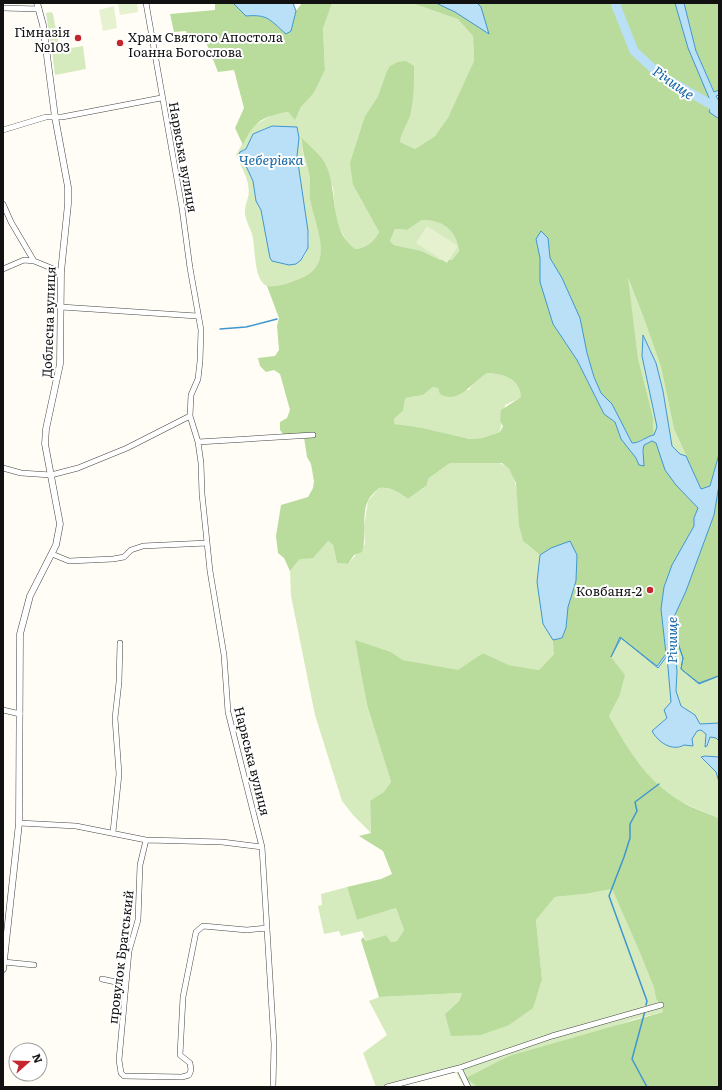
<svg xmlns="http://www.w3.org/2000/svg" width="722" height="1090" viewBox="0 0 722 1090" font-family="Literata,serif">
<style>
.green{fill:#d5ebbd;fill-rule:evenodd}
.forest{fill:#b9dc9c;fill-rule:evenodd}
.pitch{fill:#e6f2cf}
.water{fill:#b9e0f7;stroke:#3f96cf}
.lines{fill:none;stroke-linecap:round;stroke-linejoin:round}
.stream{stroke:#3f96cf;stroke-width:1.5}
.river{stroke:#b9e0f7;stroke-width:9}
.minor-casing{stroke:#444;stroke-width:6}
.tertiary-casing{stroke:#444;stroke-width:7}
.minor{stroke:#fff;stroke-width:5}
.tertiary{stroke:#fff;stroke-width:6}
.poi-dot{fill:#c4262e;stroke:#fff;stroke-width:1.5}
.labels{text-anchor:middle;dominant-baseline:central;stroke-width:4;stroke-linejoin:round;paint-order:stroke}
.poi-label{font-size:13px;fill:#111;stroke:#fff;text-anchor:end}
.street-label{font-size:13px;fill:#111;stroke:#fff}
.water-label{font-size:14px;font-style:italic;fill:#1768a6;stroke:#fff}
</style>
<rect width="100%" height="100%" fill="#fffdf5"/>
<path class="green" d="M332 3H412L458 18 473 36 474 61 449 118 435 136 415 149 400 142 401 134 409 118 386 73 378 96 365 116 353 185 379 232C374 242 366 248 355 249L348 244 336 221 333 187 302 139C301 154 306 161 309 174 311 182 309 191 311 199 316 227 337 265 299 279 288 283 279 287 267 286 253 280 256 248 252 234 250 228 246 221 245 214 244 202 251 199 248 184 246 174 240 164 236 155L252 127 272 115 288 112 295 119 301 107 314 93 325 70 323 29ZM276 127H297C301 139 296 150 298 163 300 176 301 189 303 202 304 216 311 233 308 247 304 268 284 267 270 258L261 210 256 201 253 181 246 166 243 150 246 149 253 134 266 128Z
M51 12 53 14 59 45 51 46 46 13Z
M83 46 86 69 55 75 52 51Z
M422 220C443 220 456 230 459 251L452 260H440L422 251 394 245 390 241 395 229 407 230Z
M627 276 643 316 661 367 674 429 686 456 680 454 672 446 663 391 656 363 643 336 642 356 657 427 654 436 653 417 638 358Z
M487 373C502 374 520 378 522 397L505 405 500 432 482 438 470 439 423 428 400 426 394 424V419L403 411 404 398 423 395 433 387 469 390 476 379Z
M450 463C460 463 496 461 502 464 524 474 515 520 523 539 525 544 536 551 540 555L570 541 577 555 576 581 554 654 539 670 509 665 483 653 458 671 403 660 391 652 356 641 367 705 391 782 385 792 370 802 371 833 353 815 342 801 336 782 315 715 291 596 290 571 300 559 328 541 333 545 337 563 348 564 365 544 364 527 368 501 379 488C391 487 398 492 408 499L425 487 429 478Z
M673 631 683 658 719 677V723L700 725 695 715 681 706 676 691 677 672Z
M620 637 657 667 667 655 671 702 667 718 655 736C665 743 672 752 684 745L692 746V739L697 731 701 730 706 734 705 738 708 746 710 737 716 738 719 741V757L705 756 701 758 716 772 718 777 719 818C707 813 694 808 682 802 646 782 628 750 609 716L619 697 611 657Z
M347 887 357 920 396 908 404 930 397 941 391 942 386 935 366 941 362 931 341 936 339 931 324 934 318 906 322 905 321 894Z
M612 889 640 953 654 988 656 999 661 1005 663 1012 635 1019 467 1078 477 1087H464L456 1072 392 1087H376L363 1053 387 1035 369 1001 379 997 462 993 459 1001 445 1014 542 979 536 920 555 897 585 894Z"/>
<path class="forest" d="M215 3H233L246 16C268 14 270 20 286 34L291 31 296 11 302 3H332L323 29 325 70 314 93 301 107 295 120 288 112C263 116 253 122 243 145L235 128 244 108 234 70 218 72 204 37 188 39 186 31 174 32 170 14 215 10Z
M412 3H675L688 48 719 119V453L710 486 701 489 674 429 661 367 643 316 628 278 638 358 653 417 654 436C647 436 640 442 632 443L612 404 601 393 594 377 587 353 580 318 562 278 550 258 548 238 536 239 540 258V282L553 324 577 360 604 414 615 422 621 439 636 458 639 465 644 458 643 450 644 445 652 441 656 443 665 470 676 485 698 508 694 518V526L672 565 664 587 661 609 666 654 657 666 620 638 611 657 625 675 619 697 609 716C629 751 646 781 682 802 694 809 707 813 719 818V1087H477L466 1078 509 1056 663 1012 661 1005 656 999 654 988 640 953 612 889 585 894 555 897 536 920 542 979 533 1008 509 1025 481 1035 451 1036 445 1014 459 1001 462 993 379 997 361 940 363 937 366 941 386 935 391 942 397 941 404 930 396 908 357 920 347 887 381 879 392 874 383 851 359 836 371 833 370 801 384 792 391 782 367 705 355 640 391 652 403 660 458 670 483 653 509 665 539 670 554 654 553 640 562 638 566 628 568 607 576 581 577 555 551 548 540 555 523 541 519 525 516 483 509 469 502 463H450L429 478 426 486 408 499C398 492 391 487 379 488 375 492 370 496 368 501 361 515 367 537 362 552L354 555 348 564 337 563 333 545 328 541 313 558 300 559 290 571 284 558 278 553 276 536 281 505 308 497 313 488 314 481 311 464 307 457 304 437H285L280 430V422L287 418 290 410 280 374 274 370 266 372 260 366 258 358 275 356 279 350 277 326 279 318 267 286C279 287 288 283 299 279 337 265 315 227 310 199 309 191 311 182 309 174 306 159 302 155 302 138 309 146 320 154 325 163 339 191 328 229 355 249 366 248 374 242 379 232L353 185 350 163 365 116 378 96 386 73 390 66 398 62 406 61 414 66C414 83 414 99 410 116 407 125 401 132 400 142L415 149 435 136 448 118 474 61 473 36 458 19ZM422 220C443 220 456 230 459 251L452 260H440L422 251 394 245 390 241 395 229 407 230ZM487 373C502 374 520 378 521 397L501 410 500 421 503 426 500 432 482 438 470 439 423 428 394 424V419L403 411 405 398 423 395 433 387 438 388 440 394C459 405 472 382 487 373Z
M684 3H719V90L715 93 696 51Z
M719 485V676L699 684 681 669 683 658 674 630V617L686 591 714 515Z"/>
<path class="pitch" d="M118 3H137L138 12 120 15Z
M114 6 117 28 103 31 99 10Z
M427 226 458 246 447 263 416 243Z"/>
<path class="water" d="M233 3H293L296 11 291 31 286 34C270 20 268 14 246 16Z
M436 3H477L481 7 489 34 455 12Z
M675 3H684L696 51 714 92 719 90V95L716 96 719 101V119L709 112 712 105 688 48Z
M272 126 297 127 299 138 297 156 308 231V248L301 260 296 264 289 265 272 261 270 258 261 210 256 201 253 181 246 166 238 157 240 152 246 149 253 134Z
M541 231 548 238 550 258 562 278 580 318 587 353 594 377 601 393 612 404 632 443C640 443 647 436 654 435L657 427 642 356 643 335 656 363 663 391 672 446 680 454 686 456 701 489 710 486 719 454V485L714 515 686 591 674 617V630L683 658 681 669 699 683 718 676H719L699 684 681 669 683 658 674 633 677 672 676 691 681 706 695 715 700 724 719 723V741L716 738 710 737 707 746 705 747 706 734 701 730 697 731 692 739 693 746 684 745C672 752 658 742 652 731L667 718 664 710 671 702 667 656 658 668 621 638 611 657 620 637 657 666 666 654 661 609 664 587 672 565 694 526V518L698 508 676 485 665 470 656 443 652 441 644 445 643 450 644 466 639 465 636 458 621 439 615 422 604 414 577 360 553 324 540 282V258L536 239Z
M570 541 577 555 576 581 568 607 566 628 562 638 553 640 543 624 537 582 540 555 551 548Z
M705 756 719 757V782L716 772 701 757Z"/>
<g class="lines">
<path class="stream" d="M220 329 246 327 277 319
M646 1005 647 1001 609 896 624 857 630 838V824L637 811 635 802 659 784
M645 1011 632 1059 647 1087"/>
<path class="river" d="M615 3 634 51 661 76 712 105 719 112"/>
<g class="minor-casing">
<path id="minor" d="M146 3 182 208 190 268 201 330 200 361 198 379 191 395 190 416 198 442 201 463 202 494 210 571 224 655 228 712 262 847 274 1044 273 1087
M3 8 39 9
M3 130 46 117H62L161 98
M3 204 11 222 34 261 61 272
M3 269 24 260 34 261
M61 307 197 316
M198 442 313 435
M3 468 21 473 51 475 78 468 127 448 190 416
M52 554 69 561 113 559 124 557 131 550 143 546 207 543
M3 710 20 714
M19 823 76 826 146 840 222 842 262 847
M113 832 119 774 115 718 119 682 120 643
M146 840 140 865 138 920 129 951 119 1060 121 1073 124 1076 182 1077 189 1075 191 1070 190 1063 180 1055 183 997 196 932 203 926 247 930 267 928
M4 962 34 965
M102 979 125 984
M459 1068 468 1087
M387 1087 459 1068 552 1036 661 1005"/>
</g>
<g class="tertiary-casing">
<path id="tertiary" d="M3 969 19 823 20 634 30 596 56 545 60 524 45 444 46 429 60 364 61 272 68 204V187L55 117 43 25 37 3"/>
</g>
<use href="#minor" class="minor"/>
<use href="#tertiary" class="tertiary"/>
</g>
<g class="poi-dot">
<circle cx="78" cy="38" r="4"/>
<circle cx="120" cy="43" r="4"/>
<circle cx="650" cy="590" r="4"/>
</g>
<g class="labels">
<g class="poi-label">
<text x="70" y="31">Гімназія<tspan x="70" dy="15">№103</tspan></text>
<text x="128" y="36" text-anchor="start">Храм Святого Апостола<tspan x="128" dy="15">Іоанна Богослова</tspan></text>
<text x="642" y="590">Ковбаня-2</text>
</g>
<g class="street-label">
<text transform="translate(184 157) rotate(80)">Нарвська вулиця</text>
<text transform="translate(48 322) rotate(-88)">Доблесна вулиця</text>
<text transform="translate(253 761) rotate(76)">Нарвська вулиця</text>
<text transform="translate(120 957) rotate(-83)">провулок Братський</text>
</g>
<g class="water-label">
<text transform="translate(674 82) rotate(35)">Річище</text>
<text x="271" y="159">Чеберівка</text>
<text transform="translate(671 640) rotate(-90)">Річище</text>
</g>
</g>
<rect width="722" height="1090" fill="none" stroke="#111111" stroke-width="8"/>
<g transform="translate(28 1062) rotate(70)"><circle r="19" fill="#ffffff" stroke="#a0a0a0"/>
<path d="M0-3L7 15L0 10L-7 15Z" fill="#c4262e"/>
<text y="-6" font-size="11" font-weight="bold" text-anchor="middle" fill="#111111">N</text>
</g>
</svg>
